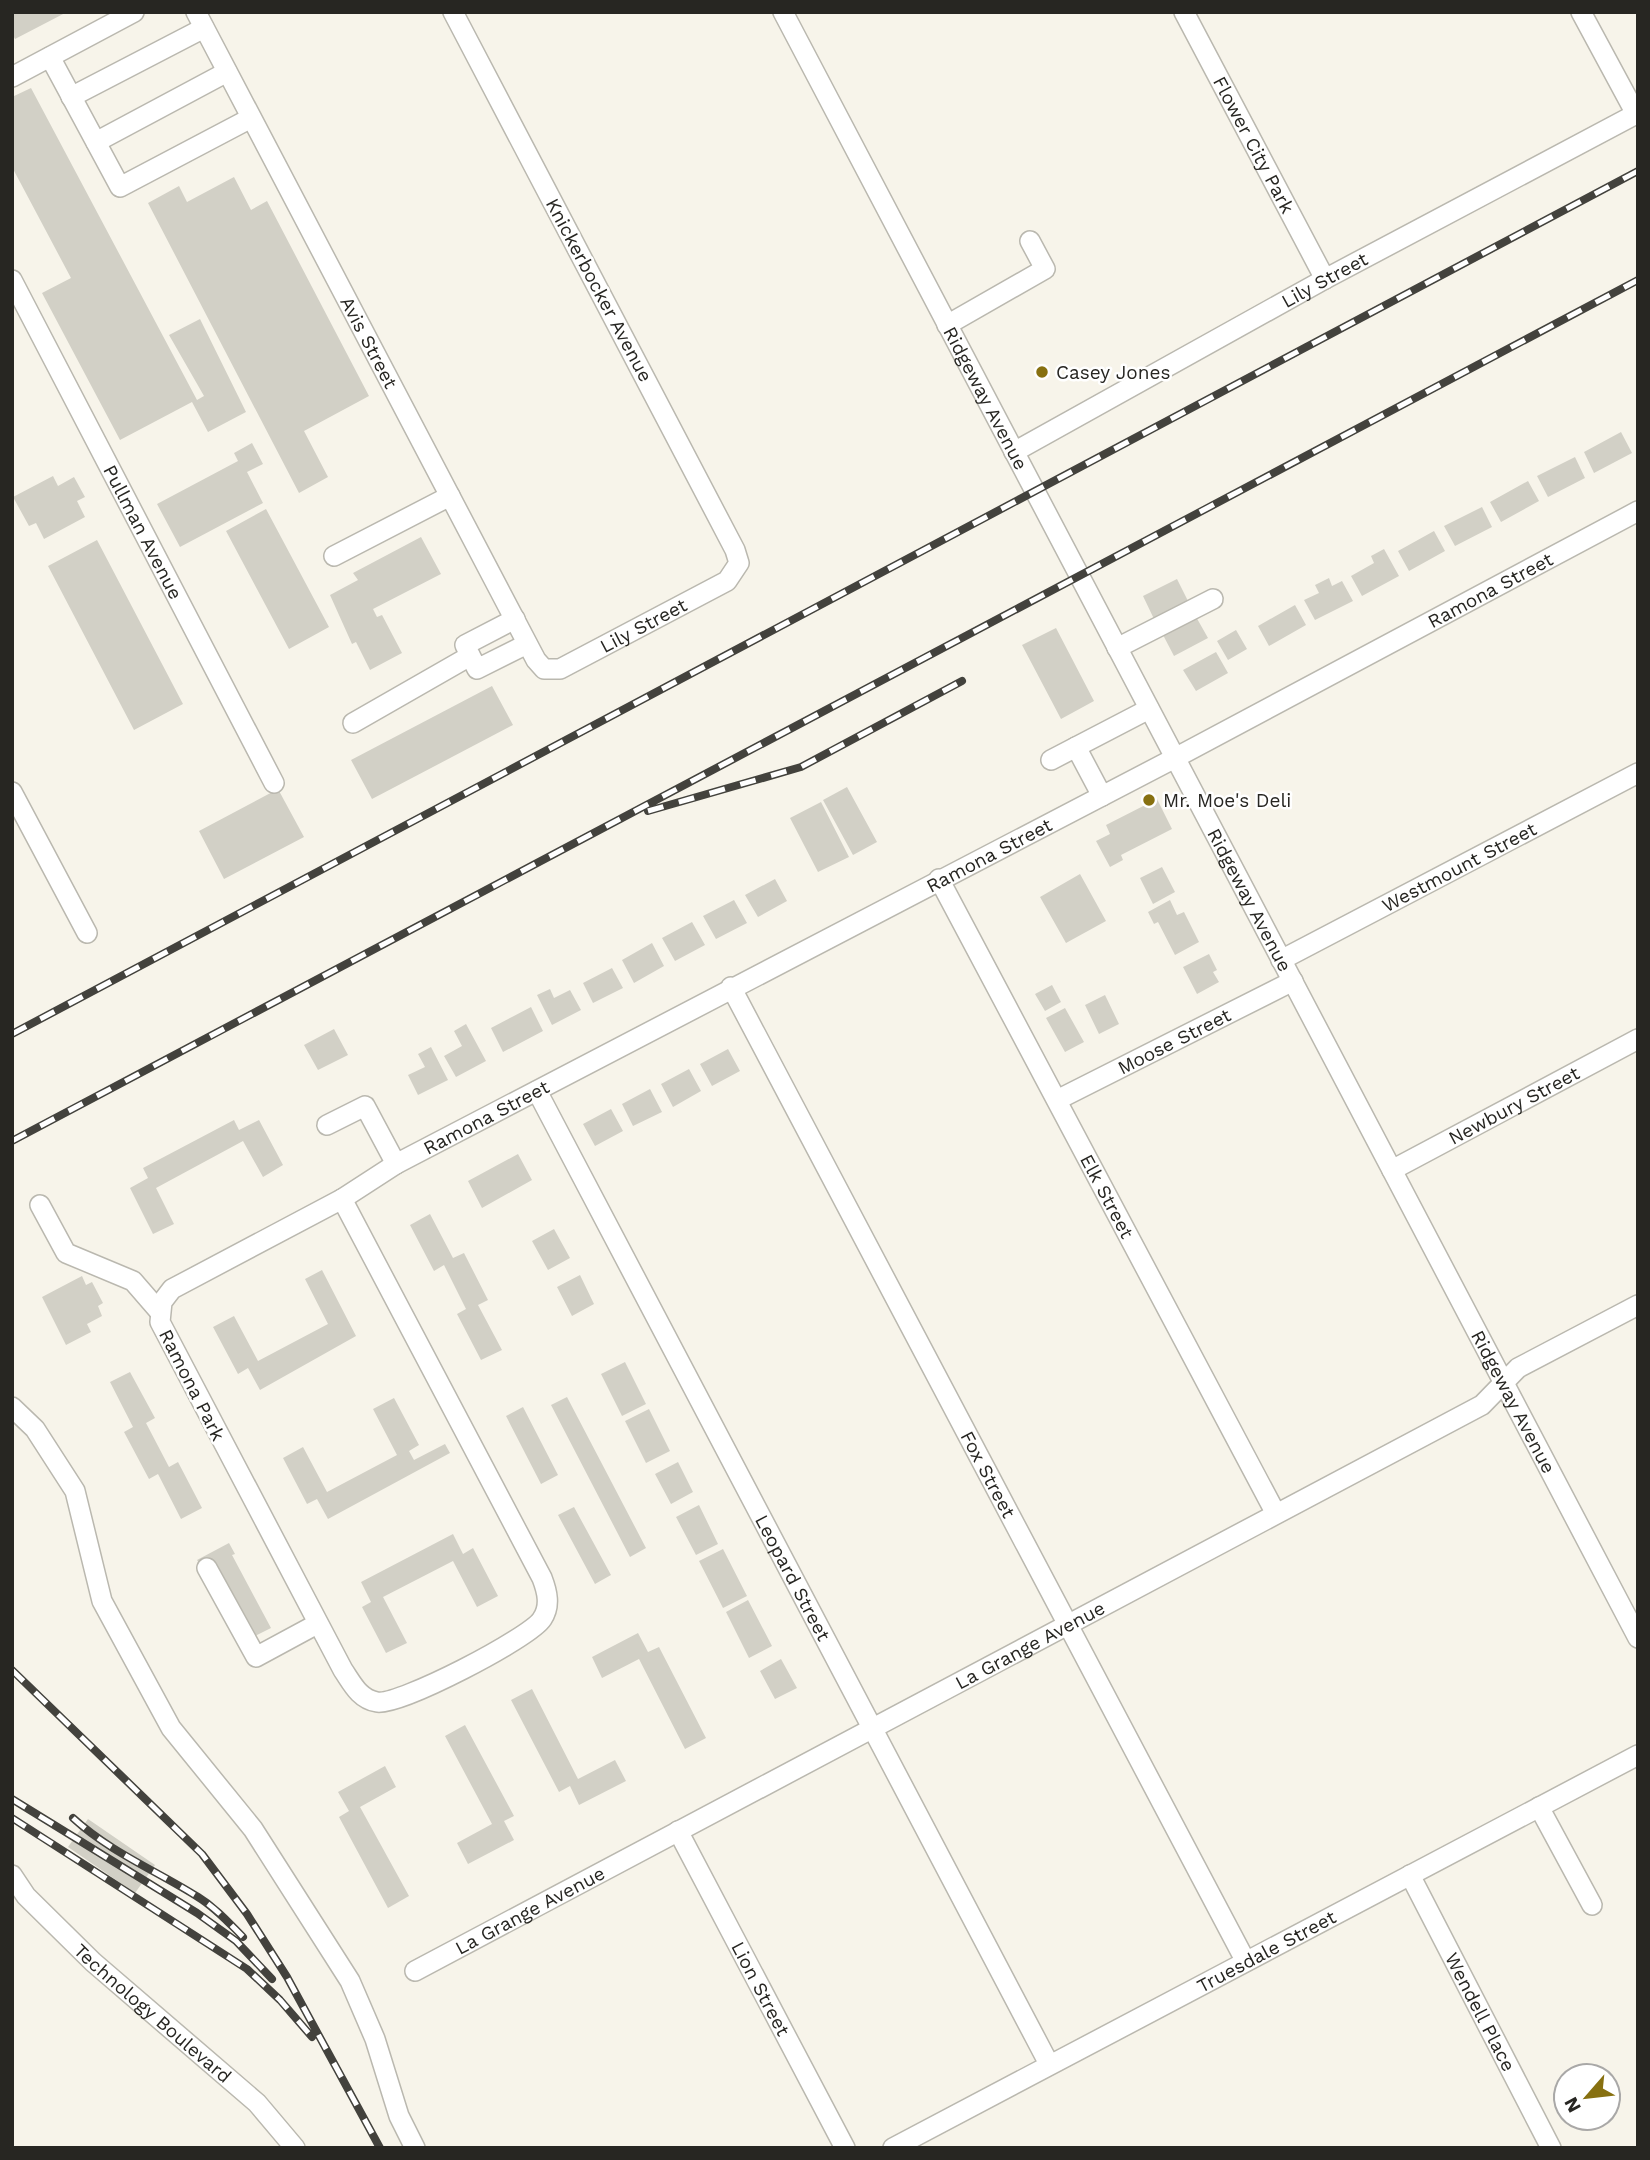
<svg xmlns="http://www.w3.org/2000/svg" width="1650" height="2160" viewBox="0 0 1650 2160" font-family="'Work Sans',sans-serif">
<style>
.building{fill:#d2d0c6}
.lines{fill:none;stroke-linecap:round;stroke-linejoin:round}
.minor-casing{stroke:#bab8af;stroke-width:22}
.minor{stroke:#fff;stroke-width:19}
.rail-casing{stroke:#43423d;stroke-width:8}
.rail{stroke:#fff;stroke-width:5;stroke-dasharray:16;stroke-linecap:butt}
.poi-dot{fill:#877010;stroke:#fff;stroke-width:2.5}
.labels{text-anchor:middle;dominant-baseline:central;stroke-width:5;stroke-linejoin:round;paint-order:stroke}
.street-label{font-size:19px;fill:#272622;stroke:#fff}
.poi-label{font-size:19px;fill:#272622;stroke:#fff;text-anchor:start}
</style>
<rect width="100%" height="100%" fill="#f7f4ea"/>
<path class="building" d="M12 12H67L15 39 12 33Z
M31 88 197 400 204 396 169 335 200 319 246 412 208 432 192 402 120 440 42 293 71 278 12 167V97Z
M234 177 251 210 267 201 369 396 304 431 328 477 299 493 148 203 179 186 187 202Z
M1621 432 1632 453 1594 473 1584 452Z
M252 443 263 464 247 472 263 503 180 547 157 504 238 461 234 453Z
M1575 457 1585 478 1548 497 1537 476Z
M53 476 58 486 74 477 85 497 77 501 85 517 44 539 36 523 29 526 13 497Z
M1528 481 1539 501 1501 522 1490 502Z
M1482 507 1492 527 1455 546 1444 526Z
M266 509 329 627 289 649 226 531Z
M1434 531 1445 551 1409 571 1398 551Z
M421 537 441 574 373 609 377 617 382 615 402 653 370 670 356 642 352 644 330 595 358 580 353 573Z
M97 540 183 704 134 730 48 566Z
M1384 549 1399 576 1362 596 1351 576 1374 563 1371 556Z
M1329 578 1332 586 1342 581 1353 601 1315 620 1304 600 1319 593 1315 585Z
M1177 579 1188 601 1154 619 1143 596Z
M1295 605 1306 625 1269 646 1258 626Z
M1195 615 1208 638 1174 656 1162 633Z
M1056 628 1094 701 1061 719 1022 645Z
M1236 630 1247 649 1228 660 1217 641Z
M1216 652 1228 673 1196 691 1183 670Z
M492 686 513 725 372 799 351 760Z
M847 787 877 842 853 855 823 800Z
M278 789 304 837 224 879 199 831Z
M1157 799 1172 829 1121 855 1123 860 1110 867 1096 841 1110 834 1106 825Z
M821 802 849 857 818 872 790 818Z
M1162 867 1175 892 1153 904 1140 878Z
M1080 874 1106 921 1066 943 1040 897Z
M775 879 787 901 758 917 745 895Z
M734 900 747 923 716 939 703 916Z
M1170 900 1177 915 1184 912 1199 942 1175 955 1158 922 1154 924 1148 912Z
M692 922 705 945 675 961 662 938Z
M652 943 664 966 634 983 622 960Z
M1209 954 1217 970 1213 972 1219 982 1197 994 1183 967Z
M612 968 623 988 593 1003 583 983Z
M1052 985 1061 1002 1045 1011 1035 994Z
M550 989 554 998 570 990 581 1010 552 1025 537 995Z
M1105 995 1119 1024 1099 1034 1085 1005Z
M531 1007 543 1031 503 1052 491 1028Z
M1065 1008 1084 1042 1065 1052 1046 1018Z
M466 1024 486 1061 456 1077 444 1056 462 1046 454 1031Z
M334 1029 348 1055 318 1070 304 1045Z
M431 1047 448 1080 418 1095 408 1075 425 1067 418 1054Z
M728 1049 740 1071 712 1086 700 1064Z
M689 1069 701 1091 673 1107 661 1084Z
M650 1089 662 1112 633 1126 622 1104Z
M611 1109 623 1131 595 1146 583 1124Z
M234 1120 239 1130 259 1120 283 1165 263 1177 243 1141 156 1188 174 1224 153 1234 130 1188 148 1178 143 1168Z
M518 1154 532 1180 482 1208 468 1181Z
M430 1214 453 1258 464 1253 488 1300 478 1305 502 1350 481 1360 457 1314 466 1309 444 1265 434 1271 410 1225Z
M554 1229 570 1258 548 1270 532 1241Z
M322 1270 356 1336 260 1390 248 1368 238 1374 213 1327 234 1316 258 1361 328 1324 305 1279Z
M580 1275 594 1304 572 1316 557 1287Z
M82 1276 86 1285 92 1282 103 1303 98 1306 102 1316 87 1324 91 1332 66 1345 42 1297Z
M625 1362 646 1404 622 1416 601 1374Z
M130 1372 155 1418 146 1423 169 1467 178 1462 202 1508 181 1519 158 1474 149 1479 124 1432 133 1427 110 1382Z
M567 1397 646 1548 630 1557 551 1405Z
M394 1398 419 1445 409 1451 414 1460 445 1444 450 1453 328 1519 317 1499 307 1504 283 1458 303 1447 327 1492 397 1455 373 1409Z
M523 1407 558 1475 541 1484 506 1416Z
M649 1409 670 1451 646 1463 625 1421Z
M678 1462 693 1492 671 1504 655 1474Z
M699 1505 718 1544 696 1555 676 1517Z
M574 1507 611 1575 595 1584 558 1515Z
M453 1534 463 1554 473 1548 498 1596 477 1607 453 1561 383 1597 407 1643 386 1653 362 1607 371 1602 361 1582Z
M229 1543 235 1554 232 1555 271 1628 253 1637 197 1560Z
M723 1549 747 1596 723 1608 699 1561Z
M748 1600 772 1646 749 1658 726 1612Z
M638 1633 648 1652 659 1647 706 1738 685 1749 639 1659 602 1678 592 1657Z
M781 1659 797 1688 775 1699 760 1671Z
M532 1689 578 1779 615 1760 626 1781 579 1805 570 1786 559 1792 511 1700Z
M465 1725 514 1816 504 1821 514 1840 468 1864 457 1843 492 1824 445 1736Z
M385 1766 396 1787 360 1807 409 1896 388 1908 339 1817 349 1811 338 1792Z
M88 1819 155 1865 135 1893 68 1847Z"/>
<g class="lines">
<g class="minor-casing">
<g id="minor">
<path id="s1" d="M196 12 536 660 544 669H560L727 581 739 563 735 550 453 12"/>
<path id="s2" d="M783 12 1638 1638"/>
<path id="s3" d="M1184 12 1325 279"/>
<path d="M1581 12 1636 114"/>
<path d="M50 57 120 187 251 118"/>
<path d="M12 77 134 12"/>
<path d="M71 97 204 28"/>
<path d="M96 142 227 72"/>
<path id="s4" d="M12 280 274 783"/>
<path d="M947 325 1045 269 1030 241"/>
<path id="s5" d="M1014 452 1325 279 1638 113"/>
<path d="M334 556 450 496"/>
<path d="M515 619 465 645 477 669 527 644"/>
<path d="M1117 648 1213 599"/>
<path d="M353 723 470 656"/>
<path d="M1076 747 1102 796"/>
<path d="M1051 760 1149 709"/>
<path d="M12 792 87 933"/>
<path id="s6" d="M939 879 1275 1512"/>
<path id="s7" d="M1281 960 1638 773"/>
<path id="s8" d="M731 987 1245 1960"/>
<path id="s9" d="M537 1091 1049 2064"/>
<path id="s10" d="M1057 1100 1293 981"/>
<path d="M327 1125 365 1106 396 1164"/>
<path id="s11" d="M1392 1170 1638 1039"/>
<path id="s12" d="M342 1199 396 1164 1175 758 1638 511"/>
<path d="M342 1199 542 1578C547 1591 551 1606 542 1619 530 1638 399 1706 377 1702 359 1699 352 1683 343 1670L160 1322 162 1302 172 1289Z"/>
<path d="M40 1205 66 1253 133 1281 159 1311"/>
<path d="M12 1407 35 1429 75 1491 102 1601 171 1728 253 1829 350 1981 375 2039 399 2116 415 2148"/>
<path d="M207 1568 256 1657 317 1624"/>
<path d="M1539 1807 1592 1905"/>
<path id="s13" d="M678 1831 845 2148"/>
<path id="s14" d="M12 1875 26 1896 93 1962 257 2103 295 2148"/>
<path id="s15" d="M1410 1875 1551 2148"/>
<path id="s16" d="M415 1971 1482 1405 1518 1368 1638 1305"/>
<path id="s17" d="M893 2148 1638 1755"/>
</g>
</g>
<use href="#minor" class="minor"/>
<g class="rail-casing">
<path id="rail" d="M648 811 801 767 962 681
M12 1034 1638 171
M12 1141 1638 280
M12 1670 202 1854 247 1914 287 1977 380 2148
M12 1799 197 1913 236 1941 272 1979
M12 1818 247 1969 280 2000 312 2037
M73 1818C110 1852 157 1871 198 1897 216 1908 229 1923 243 1937"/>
</g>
<use href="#rail" class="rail"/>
</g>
<g class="poi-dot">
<circle cx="1042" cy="372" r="7"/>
<circle cx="1149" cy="800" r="7"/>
</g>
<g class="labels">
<g class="street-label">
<text stroke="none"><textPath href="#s3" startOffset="150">Flower City Park</textPath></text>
<text stroke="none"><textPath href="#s5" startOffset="355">Lily Street</textPath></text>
<text transform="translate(599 290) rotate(62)">Knickerbocker Avenue</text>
<text stroke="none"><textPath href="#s1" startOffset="373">Avis Street</textPath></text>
<text stroke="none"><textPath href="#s2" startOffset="436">Ridgeway Avenue</textPath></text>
<text stroke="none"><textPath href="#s4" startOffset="284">Pullman Avenue</textPath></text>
<text stroke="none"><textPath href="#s12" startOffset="1300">Ramona Street</textPath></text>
<text stroke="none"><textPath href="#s1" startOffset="854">Lily Street</textPath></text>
<text stroke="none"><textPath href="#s12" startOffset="733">Ramona Street</textPath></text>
<text stroke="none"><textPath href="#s7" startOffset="201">Westmount Street</textPath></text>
<text stroke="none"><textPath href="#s2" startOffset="1003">Ridgeway Avenue</textPath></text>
<text stroke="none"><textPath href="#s10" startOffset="131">Moose Street</textPath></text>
<text stroke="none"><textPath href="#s11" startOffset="138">Newbury Street</textPath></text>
<text stroke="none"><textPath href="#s12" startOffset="166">Ramona Street</textPath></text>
<text stroke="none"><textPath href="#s6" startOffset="359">Elk Street</textPath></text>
<text transform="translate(192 1385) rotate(63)">Ramona Park</text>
<text stroke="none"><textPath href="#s2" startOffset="1570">Ridgeway Avenue</textPath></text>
<text stroke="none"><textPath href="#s8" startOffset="551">Fox Street</textPath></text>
<text stroke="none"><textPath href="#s9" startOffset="550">Leopard Street</textPath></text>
<text stroke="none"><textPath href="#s16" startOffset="696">La Grange Avenue</textPath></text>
<text stroke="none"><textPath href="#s16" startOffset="130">La Grange Avenue</textPath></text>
<text stroke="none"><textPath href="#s17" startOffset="422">Truesdale Street</textPath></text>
<text stroke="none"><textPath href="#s13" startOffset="178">Lion Street</textPath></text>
<text stroke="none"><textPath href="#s15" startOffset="154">Wendell Place</textPath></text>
<text stroke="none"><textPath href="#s14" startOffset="198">Technology Boulevard</textPath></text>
</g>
<g class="poi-label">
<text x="1056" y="372">Casey Jones</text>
<text x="1163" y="800">Mr. Moe's Deli</text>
</g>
</g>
<rect width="1650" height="2160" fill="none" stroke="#272622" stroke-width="28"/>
<g transform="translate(1587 2097) rotate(242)"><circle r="33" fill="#ffffff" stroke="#a9a8a7" stroke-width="2"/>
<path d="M0-5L12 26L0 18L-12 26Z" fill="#877010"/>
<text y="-10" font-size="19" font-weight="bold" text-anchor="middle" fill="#272622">N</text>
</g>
</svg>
